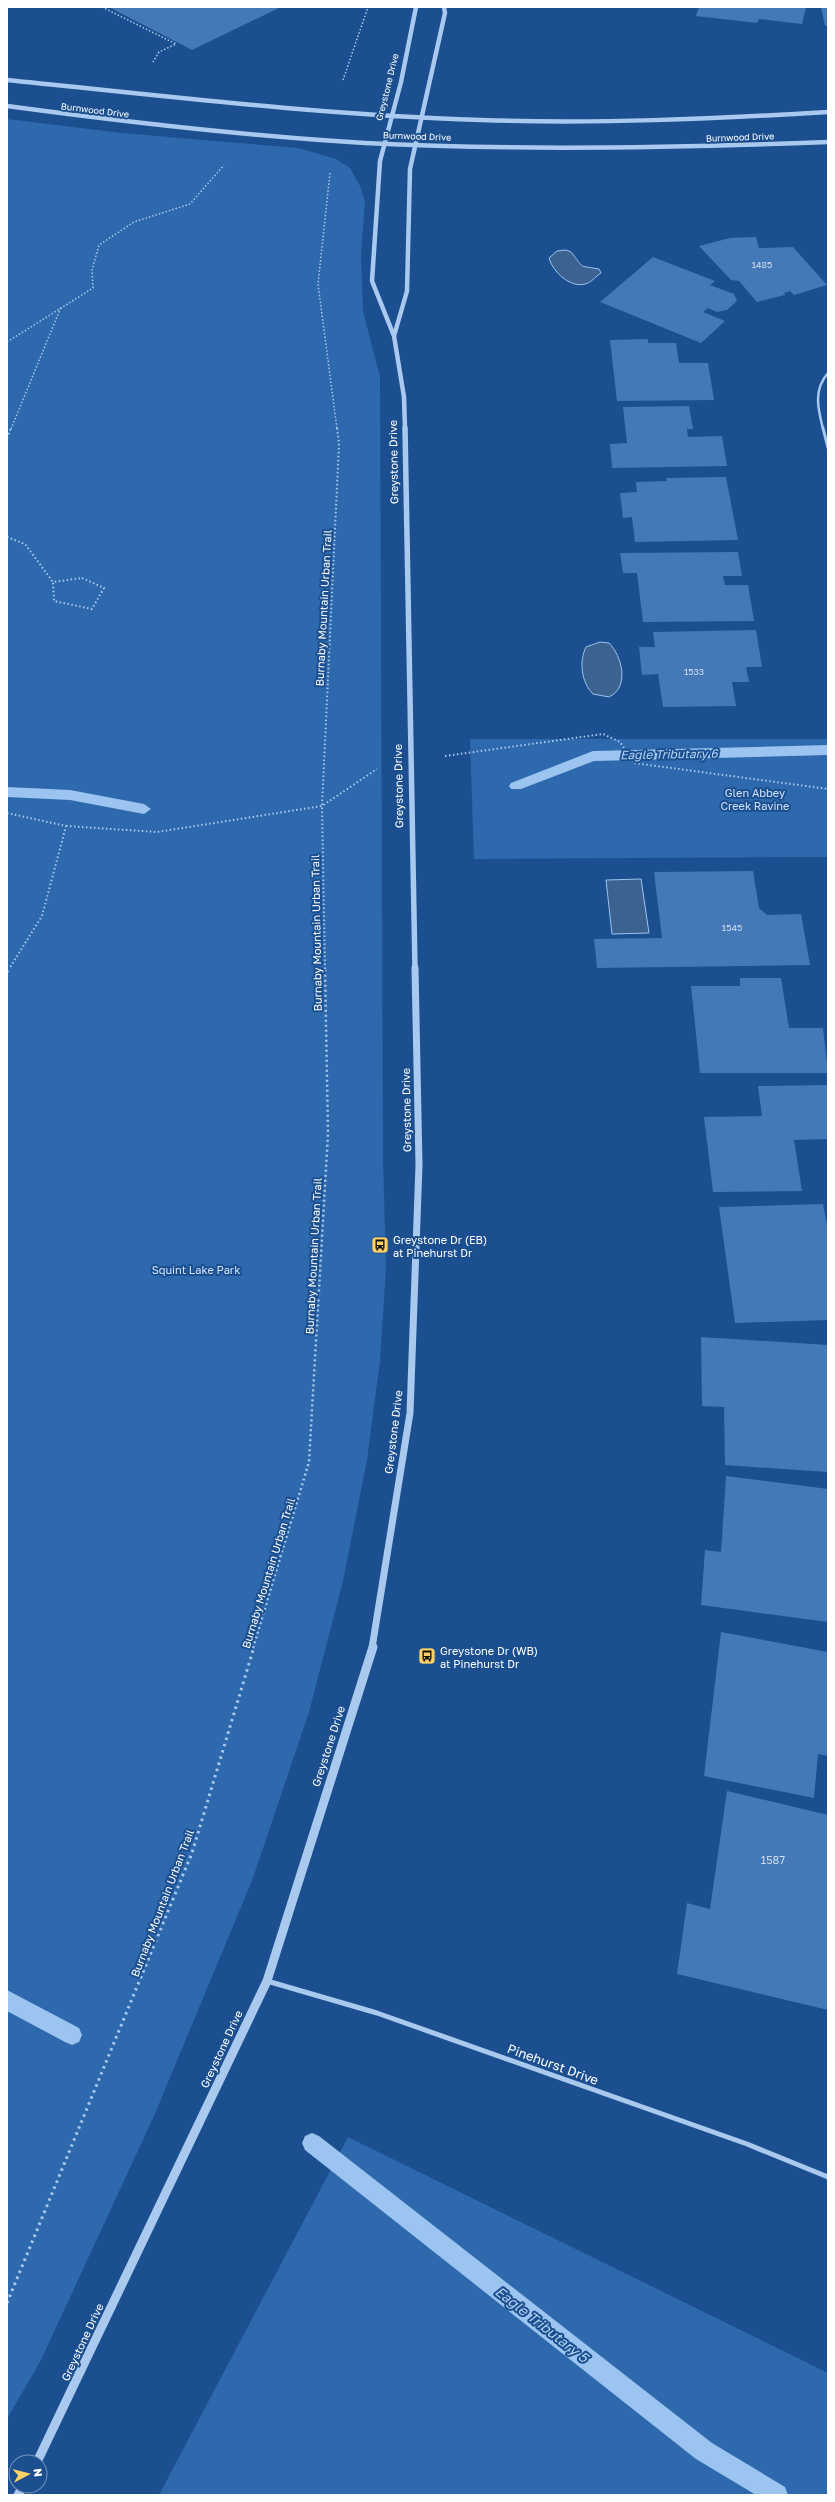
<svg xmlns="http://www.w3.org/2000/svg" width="835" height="2502" viewBox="0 0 835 2502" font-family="'Golos Text',sans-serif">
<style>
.green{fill:#2e69ad}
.water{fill:#3c6290;stroke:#9cc4f0}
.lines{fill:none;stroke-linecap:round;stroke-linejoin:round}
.stream{fill:#9cc4f0;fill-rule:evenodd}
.building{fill:#4478b7}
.path-far3{stroke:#a9c9ee;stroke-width:1.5;stroke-dasharray:1.5 2;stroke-linecap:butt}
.path-far2{stroke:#a9c9ee;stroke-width:2;stroke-dasharray:1.5 2.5;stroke-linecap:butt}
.path-far1{stroke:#a9c9ee;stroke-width:2.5;stroke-dasharray:2 3;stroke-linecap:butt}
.path{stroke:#a9c9ee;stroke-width:3;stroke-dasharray:2.5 4;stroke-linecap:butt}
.minor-far2{stroke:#a9c9ee;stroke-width:2.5}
.minor-far1{stroke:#a9c9ee;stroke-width:3}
.minor{stroke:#a9c9ee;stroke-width:5}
.tertiary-far3{stroke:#a9c9ee;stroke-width:4.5}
.tertiary-far2{stroke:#a9c9ee;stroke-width:5.5}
.tertiary-far1{stroke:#a9c9ee;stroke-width:7}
.tertiary{stroke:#a9c9ee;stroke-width:9}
.labels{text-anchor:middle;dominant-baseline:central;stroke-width:4;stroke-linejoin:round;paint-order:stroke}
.far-street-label{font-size:9px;fill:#fff;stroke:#1b4f8f}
.number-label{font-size:9px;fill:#d0dded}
.street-label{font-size:11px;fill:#fff;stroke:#1b4f8f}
.park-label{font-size:11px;fill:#cfe3fa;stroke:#1b4f8f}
.poi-label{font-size:11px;fill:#fff;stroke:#1b4f8f;text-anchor:start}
.near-number-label{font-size:11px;fill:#d0dded}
.water-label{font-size:12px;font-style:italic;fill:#b5d3f5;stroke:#1b4f8f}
.near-street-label{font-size:13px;fill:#fff;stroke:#1b4f8f}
.near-water-label{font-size:14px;font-style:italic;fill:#b5d3f5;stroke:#1b4f8f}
</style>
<rect width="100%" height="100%" fill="#1b4f8f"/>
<path class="green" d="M7 119 122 133 298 148 336 159 350 168 360 186 365 201 361 255 363 311 380 377 383 1159 386 1267 380 1361 367 1460 343 1581 309 1712 253 1878 154 2116 41 2360 7 2419Z
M470 739H828V857L474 859Z
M348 2137 828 2373V2495H159Z"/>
<path class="water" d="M566 250 571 252C585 269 576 265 599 269L601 273C596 276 591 283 585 284 570 288 553 272 549 258L557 251Z
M600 642 609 643C622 656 630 687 609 697L593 694C581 682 579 661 586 647Z
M641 879 649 933 612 934 606 880Z"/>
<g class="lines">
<path class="stream" d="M828 745V755L594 761 521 789H511L509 786 511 783 593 751Z
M7 787 70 790 144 804 151 809 144 814 70 800 7 797Z
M7 1990 79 2028 82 2035 79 2042 72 2045 65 2042 7 2011Z
M312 2133 319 2136 712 2443 785 2487 788 2495H756L696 2459 305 2150 302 2143 305 2136Z"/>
</g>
<path class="building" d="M109 7H281L192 50Z
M699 7H806L802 24 759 19 757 23 696 16Z
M821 7H828V26H825Z
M756 237 759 248 793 247 827 285 794 295 790 291 784 293 785 295 757 302 739 281 731 280 699 246 730 238Z
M653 257 715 281 710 285 734 294 737 301 727 310 717 312 708 308 703 312 725 321 701 343 600 302Z
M648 339V343H676L679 363H708L714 400 617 401 610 340Z
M689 406 693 429H687L688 437 722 436 727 466 612 468 610 444 627 443 623 407Z
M726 477 738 540 635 542 632 517 623 518 620 493 637 492 636 482 667 481 666 478Z
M738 552 742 576H723L725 585H748L754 621 643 622 637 573H623L620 553Z
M756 630 762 667H746L749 682H732L736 706 663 707 658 674 642 675 639 647H655L653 632Z
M753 871 759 908 767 915 801 914 810 965 597 968 594 939 662 938 654 872Z
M740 978H781L789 1028H823L828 1073H700L691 986H740Z
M828 1085V1139L794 1140 802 1191 713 1192 704 1117 762 1116 758 1086Z
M823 1204 828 1230V1320L735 1323 719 1207Z
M701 1337 828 1345V1472L725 1465 724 1407 702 1406Z
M726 1476 828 1489V1622L701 1605 705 1550 721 1552Z
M721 1632 828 1652V1756L818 1754 814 1798 704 1776Z
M727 1791 828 1815V2010L677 1974 687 1903 710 1909Z"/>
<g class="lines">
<path class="path-far3" d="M102 7 176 44 159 52 153 62
M343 80 368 7
M330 173 318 284 337 429
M7 342 93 288 92 270 99 245 134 222 190 204 224 165
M11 429 61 307"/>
<path class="path-far2" d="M7 438 11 428
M7 537 25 544 53 582
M82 578 104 588 92 609 54 601 53 582Z
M445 756 603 734 620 742 634 763 828 789
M7 813 66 826 42 916 9 969
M66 826 157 832 322 806 377 769
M325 969 322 806 339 444 337 428"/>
<path class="path-far1" d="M7 972 10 968
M253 1648 309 1462 328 1134 325 968"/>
<path class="path" d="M7 2303 192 1853 254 1647"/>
<path class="minor-far2" d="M823 429C818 409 813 390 828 373"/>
<path class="minor-far1" d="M823 428 828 448"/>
<path class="minor" d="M267 1981 377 2013 747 2144 828 2177"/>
<path class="tertiary-far3" d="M7 80C165 96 322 115 481 120 597 124 712 119 828 112
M7 106C126 122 245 136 365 143 519 151 674 148 828 142
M394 336 407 291 410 169 445 13 444 7
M405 429 404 397 394 336 372 281 380 161 401 82 416 7"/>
<path class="tertiary-far2" d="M405 428 415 969"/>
<path class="tertiary-far1" d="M372 1648 410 1413 419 1165 415 968"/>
<path class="tertiary" d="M37 2462 267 1981 373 1647
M18 2495 23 2486"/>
</g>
<defs>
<g id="bus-square" transform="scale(0.9)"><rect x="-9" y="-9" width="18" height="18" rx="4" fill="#ffd166" stroke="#1b4f8f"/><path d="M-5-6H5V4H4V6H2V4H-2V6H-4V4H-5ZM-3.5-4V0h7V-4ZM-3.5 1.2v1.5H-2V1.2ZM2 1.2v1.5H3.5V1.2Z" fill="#111"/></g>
</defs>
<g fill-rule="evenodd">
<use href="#bus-square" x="380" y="1245"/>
<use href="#bus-square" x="427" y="1656"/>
</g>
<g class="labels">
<g class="far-street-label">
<text transform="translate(387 87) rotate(-76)">Greystone Drive</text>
<text transform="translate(95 110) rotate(7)">Burnwood Drive</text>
<text transform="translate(417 136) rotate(2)">Burnwood Drive</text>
<text transform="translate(740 137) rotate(-2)">Burnwood Drive</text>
</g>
<g class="number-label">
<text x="762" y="264">1485</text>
<text x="694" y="671">1533</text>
<text x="732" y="927">1545</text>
</g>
<g class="street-label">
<text transform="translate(393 462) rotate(-91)">Greystone Drive</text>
<text transform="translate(323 608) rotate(-87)">Burnaby Mountain Urban Trail</text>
<text transform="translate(398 786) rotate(-91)">Greystone Drive</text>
<text transform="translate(316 933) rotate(-91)">Burnaby Mountain Urban Trail</text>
<text transform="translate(406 1110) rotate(-91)">Greystone Drive</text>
<text transform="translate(313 1256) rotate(-87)">Burnaby Mountain Urban Trail</text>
<text transform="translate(393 1432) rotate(-83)">Greystone Drive</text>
<text transform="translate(268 1573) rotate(-73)">Burnaby Mountain Urban Trail</text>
<text transform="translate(328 1746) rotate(-72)">Greystone Drive</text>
<text transform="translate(162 1903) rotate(-69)">Burnaby Mountain Urban Trail</text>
<text transform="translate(221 2049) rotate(-65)">Greystone Drive</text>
<text transform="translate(82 2342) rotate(-65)">Greystone Drive</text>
</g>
<g class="park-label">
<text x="755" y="792">Glen Abbey<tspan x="755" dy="13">Creek Ravine</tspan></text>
<text x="196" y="1269">Squint Lake Park</text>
</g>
<g class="poi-label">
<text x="393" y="1239">Greystone Dr (EB)<tspan x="393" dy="13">at Pinehurst Dr</tspan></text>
<text x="440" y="1650">Greystone Dr (WB)<tspan x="440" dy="13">at Pinehurst Dr</tspan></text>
</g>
<g class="near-number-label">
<text x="773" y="1859">1587</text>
</g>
<g class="water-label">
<text transform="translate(669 754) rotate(-1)">Eagle Tributary 6</text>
</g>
<g class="near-street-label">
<text transform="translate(553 2064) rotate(20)">Pinehurst Drive</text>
</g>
<g class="near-water-label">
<text transform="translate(542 2324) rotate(38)">Eagle Tributary 5</text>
</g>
</g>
<rect width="835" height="2502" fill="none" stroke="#ffffff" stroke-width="16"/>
<g transform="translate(28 2474) rotate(83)"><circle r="19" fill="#1b4f8f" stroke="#7695bc"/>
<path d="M0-3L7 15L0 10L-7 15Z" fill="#ffd166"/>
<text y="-6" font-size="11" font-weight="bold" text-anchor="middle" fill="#ffffff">N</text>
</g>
</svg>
